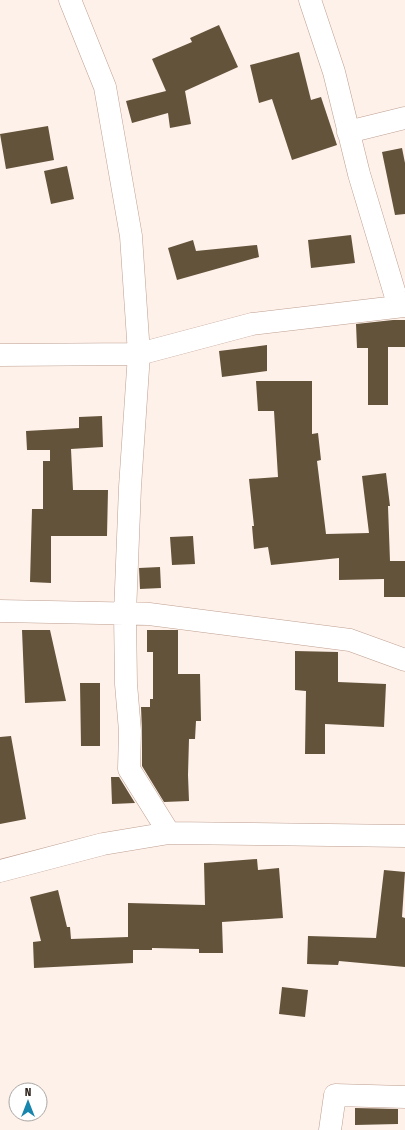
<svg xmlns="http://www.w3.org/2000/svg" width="405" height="1130" viewBox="0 0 405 1130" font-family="'Fira Sans Condensed',sans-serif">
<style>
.building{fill:#63533a}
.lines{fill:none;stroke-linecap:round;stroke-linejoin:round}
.minor-casing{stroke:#be9f90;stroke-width:23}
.minor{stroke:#fff;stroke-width:22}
</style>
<rect width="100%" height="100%" fill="#fef1ea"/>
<path class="building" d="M219 25 238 67 185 91 191 124 170 128 168 113 132 123 126 101 166 91 152 59 192 42 190 38Z
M299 52 311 100 321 97 337 145 292 160 272 99 259 103 250 65Z
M48 126 54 160 6 169 0 134Z
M402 148 405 163V214L395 215 382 152Z
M67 166 74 199 51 204 44 171Z
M351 235 355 263 311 268 308 240Z
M193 240 196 251 257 245 259 257 177 280 168 248Z
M393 320H405V347H388V405H368V348H357L356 324Z
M267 345V371L222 377 219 351Z
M256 381H312V434L318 433 321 460 317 461 326 534 369 533 362 476 386 473 390 506H388L390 561H405V597H384V579L339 580V558L271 565 268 547 254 549 252 526H254L249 479 278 477 274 411H258Z
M102 416 103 447 71 449 73 490H108L107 536H51V583L30 582 32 509H43V461H50V450H27L26 431 79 428V417Z
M193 536 195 564 172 565 170 537Z
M160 567 161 588 140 589 139 568Z
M22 630H50L66 701 25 703Z
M147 630H178V674H200L201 721H196L195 739H189L188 775 189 801 164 802 142 766V731L141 707H150V699H153V652H147Z
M295 651 338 652V682L386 684 384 727 325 724V754H305L306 691 295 690Z
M80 683H100V746H81Z
M11 736 26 819 0 824V737Z
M111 777H119L135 803 112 804Z
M257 859 258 870 279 868 283 918 222 922 223 953H199V949L152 948V950H133V963L34 968 33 942 41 941 30 897 58 890 67 927H70L71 939 128 937V903L205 905 204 863Z
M384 870 405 872 402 917 405 918V967L339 961 338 965 307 964 308 936 376 938Z
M282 987 308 990 305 1017 279 1014Z
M355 1108 398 1109V1124L355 1125Z"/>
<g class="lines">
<g class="minor-casing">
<path id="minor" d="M70 0 105 87 131 236 139 354 130 487 125 614 126 684 130 731 129 769 169 833
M310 0 334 72 359 174 395 294 405 303
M348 132 405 118
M0 355 139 354 252 324 405 306
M0 611 149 614 350 640 405 660
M0 871 103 844 169 833 405 836
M330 1130 335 1095 405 1097"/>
</g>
<use href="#minor" class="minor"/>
</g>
<g transform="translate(28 1102)"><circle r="19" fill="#ffffff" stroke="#aba7a4"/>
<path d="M0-3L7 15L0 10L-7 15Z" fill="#1885ad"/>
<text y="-6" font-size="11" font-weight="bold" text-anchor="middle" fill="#2e221c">N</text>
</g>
</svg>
